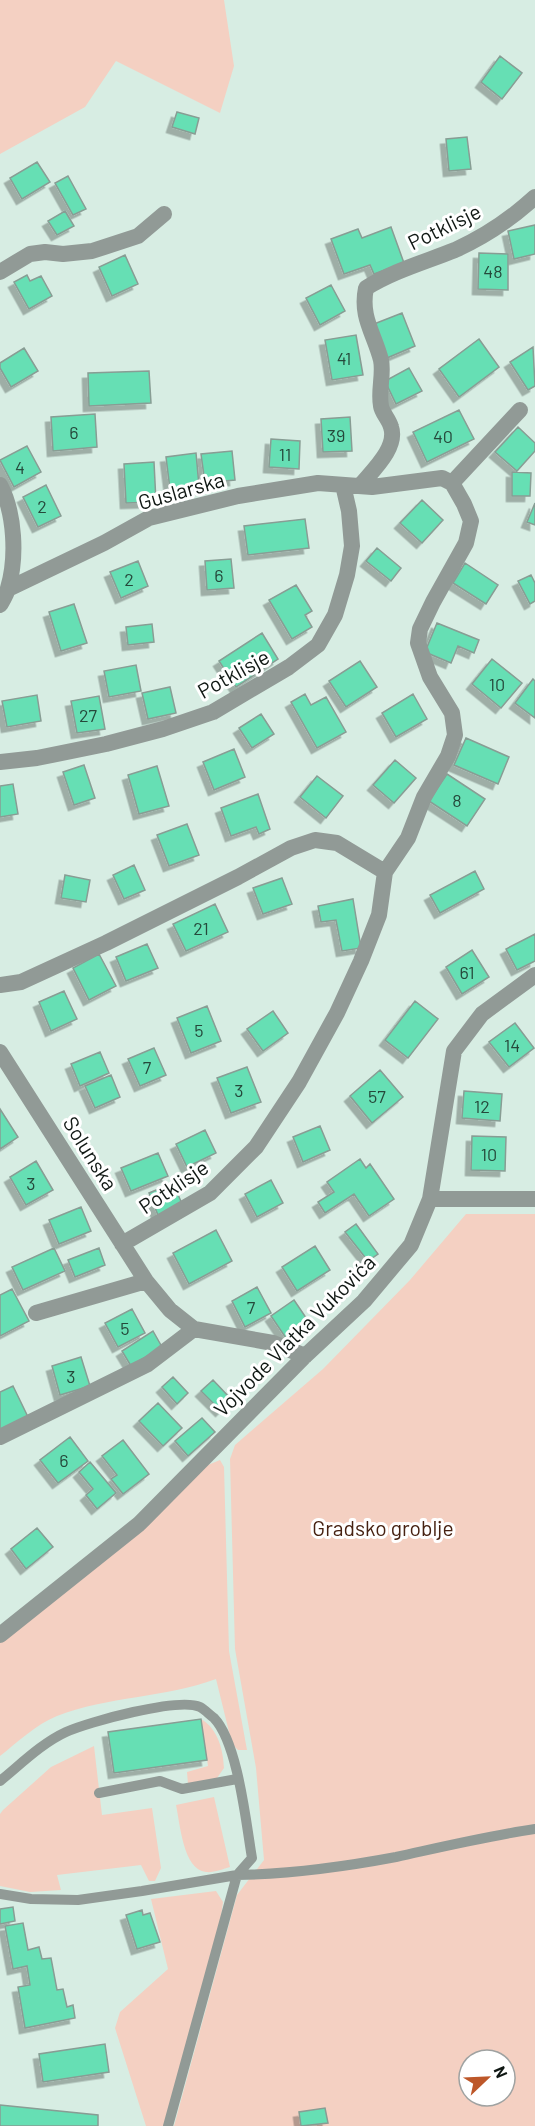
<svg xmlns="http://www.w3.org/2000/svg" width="535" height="2126" viewBox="0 0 535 2126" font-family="Barlow,sans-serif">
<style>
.green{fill:#f4d0c2;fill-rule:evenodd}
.building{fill:#66dfb4;stroke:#889d94;stroke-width:1.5;filter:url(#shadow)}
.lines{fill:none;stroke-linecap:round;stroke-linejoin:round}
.service{stroke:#919a96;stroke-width:10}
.minor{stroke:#919a96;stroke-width:16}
.labels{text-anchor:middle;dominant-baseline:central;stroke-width:6;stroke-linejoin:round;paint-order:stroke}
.number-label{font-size:18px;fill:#25493b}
.street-label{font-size:21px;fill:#0f1713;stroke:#fff}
.park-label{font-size:21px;fill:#462111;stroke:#fff}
</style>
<defs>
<filter id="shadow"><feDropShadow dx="-5.5" dy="5.5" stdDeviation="0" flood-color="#0004"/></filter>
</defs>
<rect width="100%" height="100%" fill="#d7ede3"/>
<path class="green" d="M0 0H224L234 66 220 113 116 61 85 107 0 154Z
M466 1214H535V2126H174L237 1895 264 1860 256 1768 235 1649 230 1459 235 1445 323 1369 410 1280ZM469 2060H505V2096H469Z
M220 1460 224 1467 229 1651 247 1750H238L232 1744 216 1679C165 1698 108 1696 57 1716 35 1725 18 1742 0 1756V1642L208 1465Z
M201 1719C218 1729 223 1749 224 1768L217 1778 188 1784 187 1772 208 1766Z
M94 1746 102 1815 152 1808 161 1868 155 1881H149L141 1865 57 1875 61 1890 30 1892 0 1886V1814L3 1810 51 1767Z
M214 1797 230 1867C223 1869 213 1873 206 1872 183 1870 180 1823 176 1805Z
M216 1891 223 1902 221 1917 164 2126H146L115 2028 120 2012 168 1969 151 1899Z"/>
<path class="building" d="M500 56 522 73 502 99 481 82Z
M177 112 199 118 195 134 172 127Z
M467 137 471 169 449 171 446 139Z
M37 162 50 182 22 199 10 178Z
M68 176 86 209 73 215 55 183Z
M65 211 74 226 57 235 48 221Z
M535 225V254L514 259 508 231Z
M391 227 404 263 374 274 370 265 344 274 331 239 358 229 362 238Z
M479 253 508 254V290L478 289Z
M125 255 138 284 112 296 99 267Z
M27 275 30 281 41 276 52 296 29 309 14 282Z
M331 285 345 311 320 325 306 298Z
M402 313 415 346 387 358 374 324Z
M356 335 363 375 332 380 325 340Z
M479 339 499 367 459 397 439 369Z
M533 347 535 386 528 390 510 362Z
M24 348 38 371 11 387 0 368V363Z
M409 368 422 391 396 404 385 381Z
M149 371 151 403 89 406 88 373Z
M459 410 474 439 427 462 413 432Z
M95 414 97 447 53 451 51 417Z
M350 417 352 451 323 452 321 419Z
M518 427 535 443V451L517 471 495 452Z
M271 439 300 441 299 469 269 467Z
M27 446 41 472 14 487 0 460Z
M232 451 235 480 205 483 201 454Z
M196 453 199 486 170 489 166 457Z
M154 462 156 502 126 503 124 464Z
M512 472 531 473 530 496H512Z
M46 485 61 516 38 527 23 497Z
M422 500 443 520 422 543 400 523Z
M535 503V525L527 522Z
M305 519 309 548 248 555 244 526Z
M377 548 401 568 391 581 366 561Z
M231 559 234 588 207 590 205 561Z
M138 561 148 586 121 598 110 572Z
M465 563 498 585 486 604 453 583Z
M531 575 535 583V601L530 604 518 581Z
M296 585 312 611 305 615 312 627 292 639 269 600Z
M74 604 87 643 61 651 49 612Z
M437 623 479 640 474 653 458 646 451 663 425 652Z
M152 624 154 642 128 645 126 627Z
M262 633 278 659 236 687 219 661Z
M492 659 522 683 501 708 472 684Z
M360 661 377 687 346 707 329 681Z
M136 665 141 691 109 697 104 671Z
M533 679 535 681V718L515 703Z
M170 687 176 713 148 719 142 693Z
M305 694 311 705 326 697 346 732 317 748 291 702Z
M413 694 427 719 396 737 382 713Z
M37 695 41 721 7 727 2 701Z
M99 696 105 729 77 733 71 701Z
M261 714 274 734 252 748 239 728Z
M466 738 509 757 498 784 454 765Z
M234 749 245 777 214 790 203 762Z
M395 760 416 778 394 803 373 785Z
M84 765 95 798 74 805 63 772Z
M157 766 169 806 139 814 128 775Z
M447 774 485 799 467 826 429 801Z
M317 776 343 796 326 818 300 797Z
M13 784 18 814 0 817V786Z
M258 794 270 829 259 834 256 827 231 836 221 808Z
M187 824 199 855 169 866 157 835Z
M134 865 145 890 124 899 113 875Z
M475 871 484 889 440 913 430 895Z
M65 875 90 880 86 902 61 898Z
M282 878 292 904 263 914 253 888Z
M353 899 361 948 342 951 336 920 321 922 318 906Z
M215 904 228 932 186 951 173 924Z
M535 934V961L517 970 506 949Z
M147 944 158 968 126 981 116 957Z
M472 950 489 977 462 994 446 967Z
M99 954 116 986 89 1000 73 968Z
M64 991 77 1019 51 1031 39 1002Z
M415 1001 438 1019 408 1058 385 1040Z
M207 1006 221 1041 191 1053 177 1018Z
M273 1011 288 1033 263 1051 247 1029Z
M515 1023 534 1048 509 1067 489 1042Z
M154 1048 166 1075 140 1086 128 1059Z
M100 1052 109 1073 80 1086 71 1064Z
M247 1067 261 1102 231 1113 217 1078Z
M380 1070 403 1097 372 1123 350 1096Z
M111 1075 120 1097 95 1108 85 1086Z
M464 1091 502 1094 500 1121 462 1118Z
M0 1109 18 1137 0 1149Z
M320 1126 330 1150 303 1162 293 1137Z
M205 1130 216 1153 187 1167 176 1144Z
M472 1136 506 1137 505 1171 471 1170Z
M158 1153 168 1176 131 1191 121 1168Z
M360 1159 366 1168 370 1164 394 1199 369 1216 354 1194 325 1213 318 1202 334 1192 327 1182Z
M36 1161 53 1190 26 1205 10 1177Z
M271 1180 283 1203 257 1217 245 1194Z
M173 1183 183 1206 158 1215 149 1193Z
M81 1207 91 1231 59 1244 49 1220Z
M356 1224 378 1254 368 1261 345 1232Z
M216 1230 232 1261 189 1284 173 1253Z
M315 1246 330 1270 297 1291 282 1267Z
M54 1248 65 1271 23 1290 12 1267Z
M99 1248 105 1265 75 1277 68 1260Z
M257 1287 271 1313 245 1327 232 1301Z
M12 1289 29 1321 0 1336V1295Z
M294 1300 313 1328 290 1344 271 1316Z
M132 1309 145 1333 118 1347 105 1323Z
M153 1331 162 1347 131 1366 122 1351Z
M81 1357 90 1386 60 1395 52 1366Z
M173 1377 188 1393 177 1404 162 1387Z
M213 1380 232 1400 221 1411 201 1391Z
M13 1386 28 1417 0 1431V1392Z
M158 1403 182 1428 163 1446 139 1421Z
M202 1418 215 1432 188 1456 175 1441Z
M70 1437 88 1461 58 1483 40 1460Z
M123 1440 149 1474 123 1494 111 1479 117 1475 102 1456Z
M90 1462 116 1493 97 1509 86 1495 93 1489 79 1472Z
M37 1528 53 1547 26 1569 11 1549Z
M201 1719 207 1760 114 1773 108 1732Z
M13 1907 15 1921 0 1924V1909Z
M142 1910 143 1915 150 1913 160 1942 137 1949 126 1915Z
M23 1923 28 1950 39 1947 42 1959 51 1958 57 1990 63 1989 67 2007 73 2005 75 2018 25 2028 18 1987 30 1985 27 1966 13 1969 5 1926Z
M105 2044 109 2072 43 2082 39 2054Z
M0 2105 98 2115V2126H0Z
M325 2108 328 2123 301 2126 299 2112Z"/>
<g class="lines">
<path class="service" d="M0 1781C21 1764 42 1743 66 1732 88 1722 179 1697 200 1707 204 1709 210 1715 214 1718 238 1743 246 1823 252 1858L237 1875 142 1891 78 1900 31 1899 0 1894
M99 1793 160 1781 182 1789 237 1779
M168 2126 237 1875C290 1874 343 1867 396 1857 442 1847 488 1836 535 1829"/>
<path class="minor" d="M0 272 30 254 45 252 63 254 92 251 138 236 164 214
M452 483 520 410
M0 485C15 513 17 558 8 588 7 594 3 600 0 605
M360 486C372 471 398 448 391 427 389 419 382 413 381 406 378 391 384 374 381 360 374 333 360 317 366 288 393 271 425 262 455 250 484 237 512 218 535 197
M8 589 104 543 149 518 238 496 318 483 372 487 442 478 452 483
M0 762 37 758 106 744 163 729 213 712 289 667 318 645 335 615 347 575 352 546 349 511 343 485
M0 985 21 982 106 943 238 877 291 848 315 840 337 843 385 872
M0 1052 146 1281 170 1310 194 1329
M430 1199H535
M122 1244 210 1193 256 1147 299 1082 337 1013 361 961 379 915 385 872 408 838 424 797 448 756 455 735 452 713 430 677 418 643 420 629 433 602 466 543 471 521 464 504 452 483
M36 1313 146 1281
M0 1437 148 1364 194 1329 273 1343 305 1356
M0 1635 139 1524 305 1356 364 1301 411 1245 430 1199 454 1051 482 1014 535 975"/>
</g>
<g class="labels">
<g class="number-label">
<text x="493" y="271">48</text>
<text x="344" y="358">41</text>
<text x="74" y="432">6</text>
<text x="336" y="435">39</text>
<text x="443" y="436">40</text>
<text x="285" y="454">11</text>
<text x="20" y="467">4</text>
<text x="42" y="506">2</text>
<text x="219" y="575">6</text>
<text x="129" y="579">2</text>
<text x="497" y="684">10</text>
<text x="88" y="715">27</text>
<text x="457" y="800">8</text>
<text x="201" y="928">21</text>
<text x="467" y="972">61</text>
<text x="199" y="1030">5</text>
<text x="512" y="1045">14</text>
<text x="147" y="1067">7</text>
<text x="239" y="1090">3</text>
<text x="377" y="1096">57</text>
<text x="482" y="1106">12</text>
<text x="489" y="1154">10</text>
<text x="31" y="1183">3</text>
<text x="251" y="1307">7</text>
<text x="125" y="1328">5</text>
<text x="71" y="1376">3</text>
<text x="64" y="1460">6</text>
</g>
<g class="street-label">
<text transform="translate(444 226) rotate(-26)">Potklisje</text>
<text transform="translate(181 490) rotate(-16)">Guslarska</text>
<text transform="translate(233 673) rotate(-29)">Potklisje</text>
<text transform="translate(91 1153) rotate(58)">Solunska</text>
<text transform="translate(173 1186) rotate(-34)">Potklisje</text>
<text transform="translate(294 1335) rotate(-45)">Vojvode Vlatka Vukovića</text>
</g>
<g class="park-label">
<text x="383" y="1527">Gradsko groblje</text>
</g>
</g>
<g transform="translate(487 2078) rotate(67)"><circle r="28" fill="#ffffff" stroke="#9fa2a1" stroke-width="1.5"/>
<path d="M0-4.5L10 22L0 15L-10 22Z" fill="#bd5729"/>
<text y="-9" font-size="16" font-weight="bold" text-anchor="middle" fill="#0f1713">N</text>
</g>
</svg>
